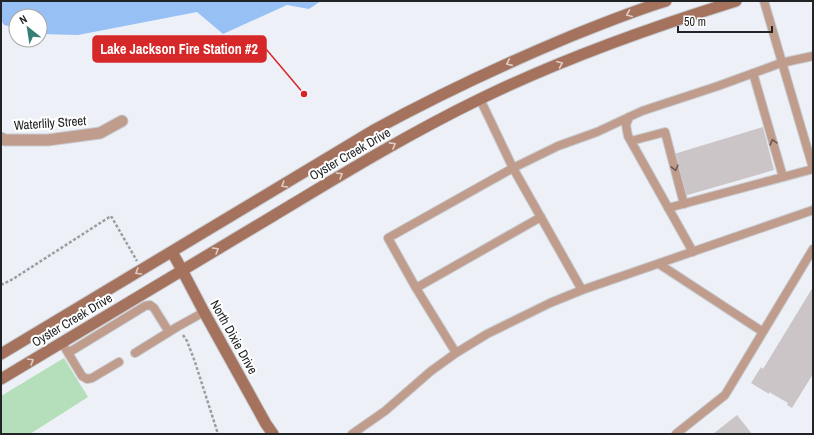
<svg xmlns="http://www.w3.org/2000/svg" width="814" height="435" viewBox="0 0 814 435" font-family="'Archivo Narrow',sans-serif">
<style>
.green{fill:#b5dfba}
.water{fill:#97c0f4}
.building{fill:#cbc5c7}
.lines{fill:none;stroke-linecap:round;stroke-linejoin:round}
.service-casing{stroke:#c8ccd1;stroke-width:10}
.minor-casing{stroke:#c8ccd1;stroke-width:13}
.secondary-casing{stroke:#c8ccd1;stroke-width:13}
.path{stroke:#9c9ea3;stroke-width:2.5;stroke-dasharray:3 2;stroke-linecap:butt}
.service{stroke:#c09c8d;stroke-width:8}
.minor{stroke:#c09c8d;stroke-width:11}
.secondary{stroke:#a5725d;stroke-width:11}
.oneway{stroke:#e0cec6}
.oneway2{stroke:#695954}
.labels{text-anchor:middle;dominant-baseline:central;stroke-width:4;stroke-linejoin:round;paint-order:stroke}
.street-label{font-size:13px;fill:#222325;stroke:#fff}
.leader{fill:none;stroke:#d62828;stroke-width:1.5}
.callout-dot{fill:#d62828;stroke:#fff;stroke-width:1.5}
.callout{fill:#d62828;stroke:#d62828;stroke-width:1.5}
.callout-label{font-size:14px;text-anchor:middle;font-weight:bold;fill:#fff}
</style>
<rect width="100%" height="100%" fill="#edf1f7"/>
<path class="green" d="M64 358 88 397 30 434H1V396Z"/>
<path class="water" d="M1 1H321L309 9 287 5 223 34 197 12 78 35 40 34V16H16V28L4 25 1 20Z"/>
<path class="building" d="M763 127 774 170 684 196 674 154Z
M813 287V374L792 408 787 405 788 403 769 392V394L751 383 761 367 763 369Z
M737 415 752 434H713Z"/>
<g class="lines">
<g class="service-casing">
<path id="service" d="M764 1 813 168
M753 73 783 177
M629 117 626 125 628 136 693 252
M631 141 665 132 684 204
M668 208 813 169
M659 264 763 332
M416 288 541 217
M582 290 813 210
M62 343 82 376 87 379 92 378 119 362
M68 353 145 306 150 305 154 308 169 332
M135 353 177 327 204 312
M456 353 416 288 388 238 513 168 558 146 597 132 642 111 718 86 781 63 813 56
M352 434 385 411 431 371 456 353 487 334 550 303 582 290 513 168 480 99
M676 434 725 395 813 249"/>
</g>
<g class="minor-casing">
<path id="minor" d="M1 138 5 140H48L100 133 122 121"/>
</g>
<g class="secondary-casing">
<path id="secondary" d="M172 252 182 270 204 312 266 424 273 434
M1 354 374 130C438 95 502 65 569 37 601 24 633 11 666 1
M1 379C92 325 182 270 273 216 341 175 408 134 480 99 562 59 649 28 736 1"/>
</g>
<path class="path" d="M1 285 13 279 111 216 137 261
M183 335 187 341 195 362 218 434"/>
<use href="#service" class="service"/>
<use href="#minor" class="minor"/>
<use href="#secondary" class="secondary"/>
</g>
<defs><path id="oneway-chevron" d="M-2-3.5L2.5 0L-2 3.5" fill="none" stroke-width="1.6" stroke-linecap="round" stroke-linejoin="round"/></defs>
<g class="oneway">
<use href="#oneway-chevron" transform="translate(629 14) rotate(159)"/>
<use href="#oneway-chevron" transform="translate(509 63) rotate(156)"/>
<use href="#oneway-chevron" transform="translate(560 64) rotate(-22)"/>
<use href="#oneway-chevron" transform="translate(393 145) rotate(-29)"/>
<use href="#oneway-chevron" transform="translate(340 175) rotate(-31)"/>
<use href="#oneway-chevron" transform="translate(284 185) rotate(149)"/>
<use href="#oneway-chevron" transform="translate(216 250) rotate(-31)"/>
<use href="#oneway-chevron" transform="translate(138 272) rotate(149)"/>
<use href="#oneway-chevron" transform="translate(31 361) rotate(-31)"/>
</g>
<g class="oneway2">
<use href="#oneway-chevron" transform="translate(773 142) rotate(-106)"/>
<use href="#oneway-chevron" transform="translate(675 168) rotate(76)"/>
</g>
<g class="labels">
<g class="street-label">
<text transform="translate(50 123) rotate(-4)">Waterlily Street</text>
<text transform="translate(350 154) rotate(-30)">Oyster Creek Drive</text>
<text transform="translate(72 320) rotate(-31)">Oyster Creek Drive</text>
<text transform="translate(234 337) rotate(61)">North Dixie Drive</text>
</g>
</g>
<path class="leader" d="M304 94L266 49"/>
<circle class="callout-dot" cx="304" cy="94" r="4"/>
<rect class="callout" x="93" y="36" width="173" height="26" rx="4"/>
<g class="callout-label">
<text x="179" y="54">Lake Jackson Fire Station #2</text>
</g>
<rect width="814" height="435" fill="none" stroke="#222325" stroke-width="4"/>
<g transform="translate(28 28) rotate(330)"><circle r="19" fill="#ffffff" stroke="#a7a7a8"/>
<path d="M0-3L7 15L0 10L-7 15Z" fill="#377e75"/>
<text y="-6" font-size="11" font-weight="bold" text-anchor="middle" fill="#222325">N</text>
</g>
<path d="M678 26v6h94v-6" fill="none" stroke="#222325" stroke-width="2"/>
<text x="684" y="26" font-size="12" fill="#222325" stroke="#ffffff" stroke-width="3" paint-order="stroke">50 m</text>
</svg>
